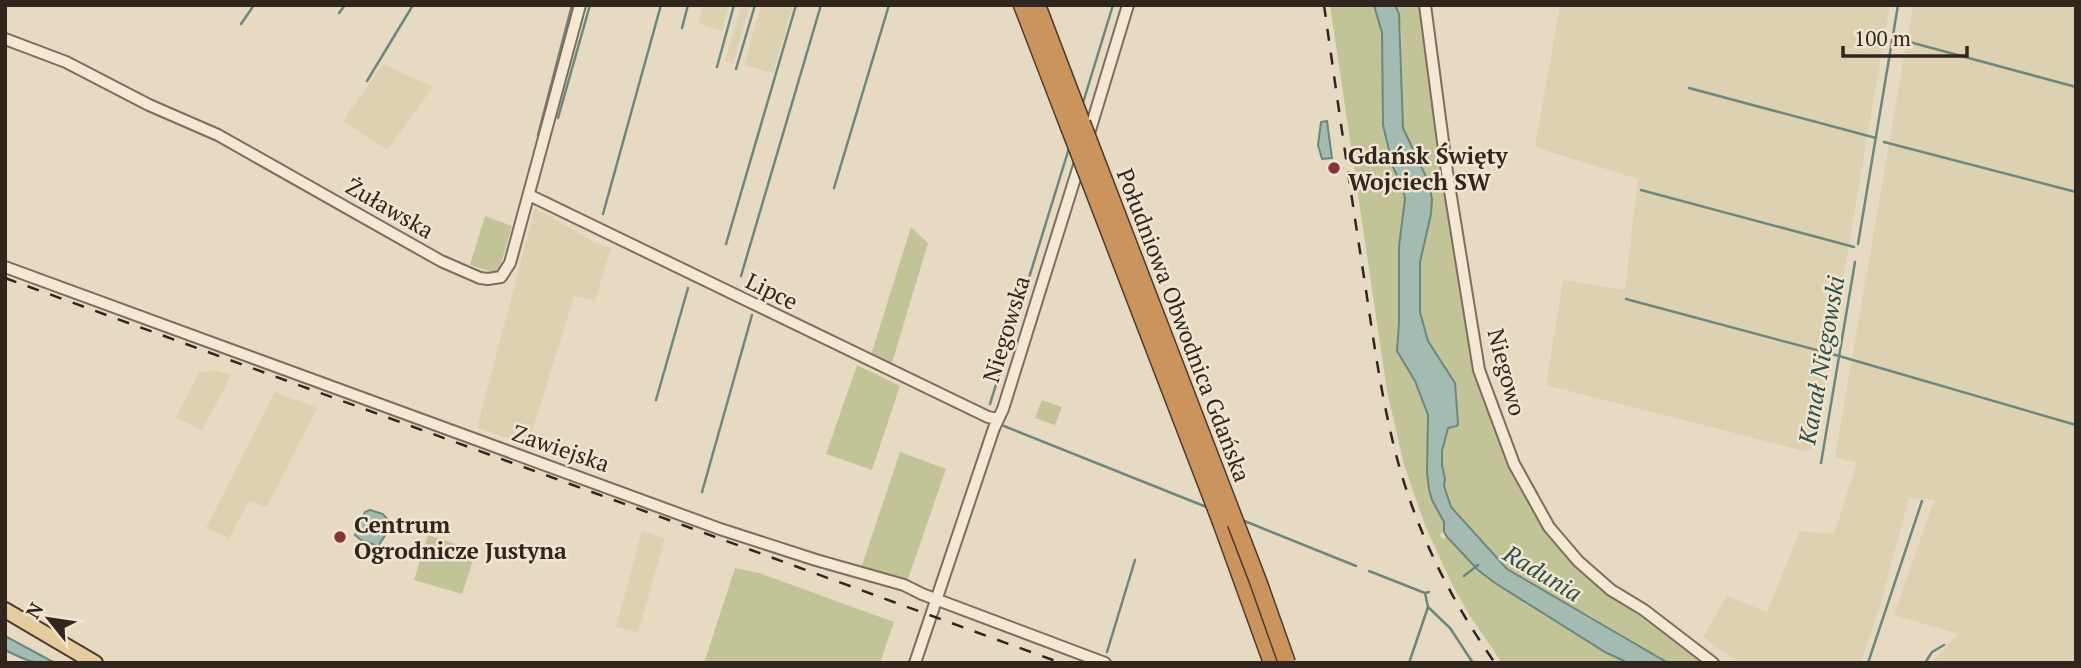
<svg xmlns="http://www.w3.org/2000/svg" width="2081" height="668" viewBox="0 0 2081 668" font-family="'PT Serif',serif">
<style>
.farmland{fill:#dcd2b1}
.green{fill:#c2c498}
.water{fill:#a4bbb2;stroke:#6d877f;stroke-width:2}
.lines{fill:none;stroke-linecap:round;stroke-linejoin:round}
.stream{stroke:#6d877f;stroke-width:2.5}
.minor-casing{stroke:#7f6c5c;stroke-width:14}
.major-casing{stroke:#4d3b30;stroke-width:18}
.highway-casing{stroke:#4d3b30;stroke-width:19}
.minor{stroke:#f3e8d4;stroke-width:10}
.major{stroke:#e6cb9e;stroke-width:14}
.highway{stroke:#cc945d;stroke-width:16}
.rail{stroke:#31261e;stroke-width:2.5;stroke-dasharray:12 12;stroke-linecap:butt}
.highway-bridge-casing{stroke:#4d3b30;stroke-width:19;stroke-linecap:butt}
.highway-bridge{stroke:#cc945d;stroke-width:16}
.poi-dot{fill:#86343a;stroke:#f0e5d1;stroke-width:2.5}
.labels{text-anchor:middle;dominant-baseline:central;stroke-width:5;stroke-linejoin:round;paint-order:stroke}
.poi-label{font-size:23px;font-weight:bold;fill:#31261e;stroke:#f0e5d1;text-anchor:start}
.street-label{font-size:23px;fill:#31261e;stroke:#f0e5d1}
.water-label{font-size:24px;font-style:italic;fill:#2f4f4a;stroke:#f0e5d1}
</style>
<rect width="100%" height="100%" fill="#e7dac2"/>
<path class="farmland" d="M703 5H729L722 31 698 23Z
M741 5H750L733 64 725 61Z
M761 5H793L773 73 744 65Z
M1560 5H1890L1814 448 1804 451 1546 385 1563 280 1625 290 1638 179 1535 147Z
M1913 5H2076V663H1932L1958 634 1894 615 1934 500 1909 498 1879 610 1860 663H1739L1703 637 1727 596 1767 612 1800 531 1834 534 1857 463 1835 457Z
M383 64 433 87 387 150 343 121Z
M535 208 594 242 611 248 595 301 574 296 528 445 477 428Z
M213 370 231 375 202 431 176 417 199 373Z
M275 392 317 408 267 507 249 501 229 538 227 537 206 528Z
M642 531 665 538 638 632 616 627Z"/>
<path class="green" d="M1330 5H1374L1380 22 1386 138 1405 199 1399 246V322L1435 395 1427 452V472L1429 489 1444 522 1445 530 1440 534 1443 539 1448 537 1478 570 1495 583 1605 652 1628 663H1502L1470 616 1454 588 1426 528 1404 465 1387 391Z
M1395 5H1422L1477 371 1497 424 1561 546 1710 663H1668L1587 614 1523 583 1482 555 1451 507 1439 480 1446 367 1428 341 1422 324 1418 320 1420 262 1430 189 1403 128 1401 28Z
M485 216 512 226 499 270 493 272 470 265Z
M911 227 928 243 892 363 871 355Z
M857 365 900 386 872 470 826 454Z
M1042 400 1062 407 1055 425 1035 418Z
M900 452 946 469 907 582 861 568Z
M428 535 476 551 462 594 414 580Z
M735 568 759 573 894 622 880 663H704Z"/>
<path class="water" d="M1374 5H1395L1399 14 1403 128 1428 181 1432 199 1431 214 1420 262V312L1428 341 1455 383 1458 424 1457 426 1448 428 1442 451V465L1445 479 1444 486 1451 507 1507 569 1668 663H1628L1605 652 1495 583 1478 570 1447 537 1444 532V522L1432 500 1429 489 1427 472 1428 415 1415 381 1397 351 1399 323V246L1405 199 1403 189 1393 167 1383 125 1382 33Z
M1327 121 1332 158 1322 159 1318 145 1321 122Z
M370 510 383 514 392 525 378 546 361 540 355 535 365 512Z
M5 636 55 663C31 663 27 661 5 650Z"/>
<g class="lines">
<path class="stream" d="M339 13 345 5
M241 24 254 5
M682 28 688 5
M1902 40 2076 87
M717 67 734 5
M736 69 755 5
M367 81 413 5
M1689 88 1876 138
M1082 106 1113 5
M558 118 590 5
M538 135 572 5
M1884 142 2076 192
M834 188 889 5
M1641 190 1854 247
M603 214 661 5
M726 244 796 5
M1858 244 1898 5
M741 276 821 5
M1626 299 1839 356 2076 425
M656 400 688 288
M990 404 1070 145
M1004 426 1209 508
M1821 463 1855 262
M702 492 752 315
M1242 520 1356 566
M1369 571 1425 593
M1464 576 1478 565
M1428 607 1450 628 1473 663
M1107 652 1135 560
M1409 663 1428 607 1425 593 1429 592
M1868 663 1922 501
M1925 663 1932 652 1944 645"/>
<g class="minor-casing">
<path id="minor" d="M1425 5 1447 172 1479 370 1514 464 1549 527 1578 561 1611 590 1644 610 1713 663
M5 39 66 62 149 105 218 135 441 261 480 278 488 279 501 277 510 263 580 5
M1087 140 1128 5
M529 195 988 417 998 419
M5 267 720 529 816 560 904 585 922 594 1105 663
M915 663 994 428 1003 409 1081 159"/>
</g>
<g class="major-casing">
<path id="major" d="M5 610 95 663"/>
</g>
<g class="highway-casing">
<path id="highway" d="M1022 5 1069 127
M1037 5 1082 123
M1221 522 1272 663"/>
</g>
<use href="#minor" class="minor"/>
<use href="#major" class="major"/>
<use href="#highway" class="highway"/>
<path class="rail" d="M1324 5C1336 90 1348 174 1361 258 1372 327 1380 396 1398 462 1418 535 1452 602 1495 663
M5 278 1061 663"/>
<g class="highway-bridge-casing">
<path id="highway-bridge" d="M1082 123 1258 581 1287 663
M1069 127 1221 522"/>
</g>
<use href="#highway-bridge" class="highway-bridge"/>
</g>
<g class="poi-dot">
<circle cx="1334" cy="168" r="7"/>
<circle cx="340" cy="537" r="7"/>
</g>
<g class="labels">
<g class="poi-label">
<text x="1348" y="155">Gdańsk Święty<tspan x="1348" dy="26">Wojciech SW</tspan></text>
<text x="354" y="524">Centrum<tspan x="354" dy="26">Ogrodnicze Justyna</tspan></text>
</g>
<g class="street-label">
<text transform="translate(390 208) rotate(30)">Żuławska</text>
<text transform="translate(772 291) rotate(26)">Lipce</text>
<text transform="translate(1184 325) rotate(69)">Południowa Obwodnica Gdańska</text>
<text transform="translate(1006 329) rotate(-73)">Niegowska</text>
<text transform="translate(1507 372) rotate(75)">Niegowo</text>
<text transform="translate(561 448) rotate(19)">Zawiejska</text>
</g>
<g class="water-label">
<text transform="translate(1821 360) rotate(-80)">Kanał Niegowski</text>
<text transform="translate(1543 573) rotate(31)">Radunia</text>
</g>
</g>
<rect width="2081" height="668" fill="none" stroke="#31261e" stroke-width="14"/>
<g transform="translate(49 619) rotate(300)" stroke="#f0e5d1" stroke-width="5" paint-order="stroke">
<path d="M0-5L12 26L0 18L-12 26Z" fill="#31261e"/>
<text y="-10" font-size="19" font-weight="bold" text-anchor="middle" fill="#31261e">N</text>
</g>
<path d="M1843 46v10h124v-10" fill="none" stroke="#31261e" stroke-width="3.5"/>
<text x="1854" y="46" font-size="21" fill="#31261e" stroke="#f0e5d1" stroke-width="5" paint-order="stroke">100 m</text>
</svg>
